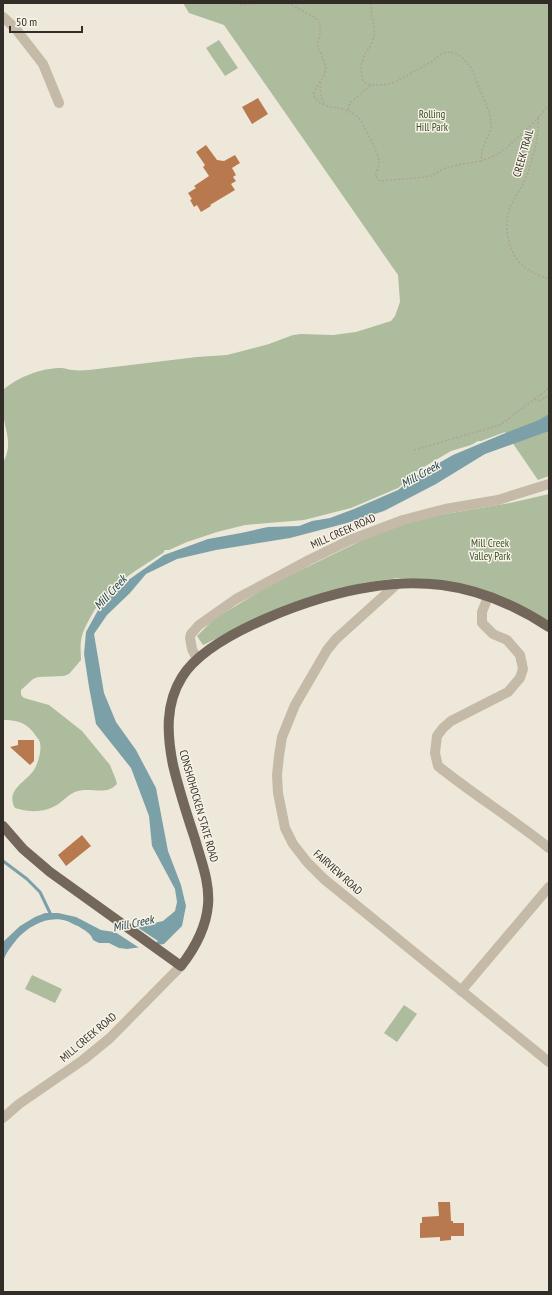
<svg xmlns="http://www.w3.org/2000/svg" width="552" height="1295" viewBox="0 0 552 1295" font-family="'PT Sans Narrow',sans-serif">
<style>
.green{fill:#acbc9c}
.water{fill:#7ca0a8}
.pier{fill:#eee8da}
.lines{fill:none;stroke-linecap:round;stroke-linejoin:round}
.stream{stroke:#7ca0a8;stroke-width:3}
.building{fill:#b9794e}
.path{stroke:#b1a492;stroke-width:1.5;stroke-dasharray:2 2;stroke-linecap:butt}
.minor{stroke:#c5baa8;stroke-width:10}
.major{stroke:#73665a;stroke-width:10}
.labels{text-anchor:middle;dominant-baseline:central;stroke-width:3;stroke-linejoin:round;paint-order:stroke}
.park-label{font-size:11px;fill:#3d4e2d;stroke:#f7f2e6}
.street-label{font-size:11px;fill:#332d27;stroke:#f7f2e6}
.water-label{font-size:12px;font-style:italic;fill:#214550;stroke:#f7f2e6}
</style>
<rect width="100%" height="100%" fill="#eee8da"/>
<path class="green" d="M183 3H549V476L538 480 505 432 481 441H478L471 445 451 451 412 474 404 483 398 488 351 508 304 520 245 525 217 532 187 542 169 550H165L163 553C134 572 107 586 90 618 86 625 82 633 81 641 80 647 81 654 81 660L69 674 64 676 38 677 33 679 21 690V695L24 698 49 705 82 731 110 765 116 780 117 784C106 796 92 787 78 791 69 793 63 802 55 806 43 813 27 812 15 808 5 790 26 782 34 770 38 763 43 748 39 740 37 737 35 735 33 732 25 722 16 720 3 720V463C14 442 4 431 3 410 3 403 3 397 3 390 18 377 41 368 61 368 65 368 69 370 73 370 79 371 84 370 89 370L197 357 227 355 269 344 293 335 301 334 333 335 356 332 391 321 395 316 400 302 398 275 224 25 189 13Z
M219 40 238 68 225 76 206 48Z
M549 494V622L431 579 398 578 362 583 319 595 261 617 203 645 197 636 214 619 272 584 373 535 422 518 510 503Z
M32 975 62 989 55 1003 25 989Z
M404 1005 417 1014 397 1042 384 1033Z"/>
<path class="water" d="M549 414V431L485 454 436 484 384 511 347 523 290 538 216 550 177 559 146 574 130 593 107 615 94 634 104 693 116 722 136 750 156 788 168 851 181 885 186 906 182 926 164 944 127 949 119 948 109 943H99L93 940C91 933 84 930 78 926 74 925 70 922 67 921 48 915 29 926 17 939 11 947 6 952 3 962V942L20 926 35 917 45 913H58L76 917 101 930 114 932 163 921 175 911 177 902 175 889 152 846 149 816 131 768 96 724 89 687 84 654 86 632 102 603 114 590 164 555 208 539 241 533 268 527 299 526 312 521 330 518 354 509 398 490 416 476 453 455 503 434 539 420Z"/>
<path class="pier" d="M134 925 158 941 149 948 141 949 112 930Z"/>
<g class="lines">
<path class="stream" d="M3 861 27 879 40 892 51 915"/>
</g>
<path class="building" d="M258 98 268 114 252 124 242 107Z
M206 145 217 160 224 161 235 155 240 163 232 168 236 175 233 177 236 181 231 184 235 190 210 205 211 206 201 212 197 205 194 207 190 200 192 199 188 193 196 188 194 186 209 176 203 167 205 165 196 152Z
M18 740H34V761L30 765 10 747 18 745Z
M82 835 91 846 66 866 58 855Z
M438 1202H450L451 1221H453V1223H464V1236H451V1240L440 1241V1237L420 1238V1223H422V1217L439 1216Z"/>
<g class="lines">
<path class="path" d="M237 3 240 5 258 3
M288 3 316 18 320 25V34L317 44 326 67 324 75 313 94C322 112 336 104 350 112 352 113 356 115 358 117 362 121 379 155 379 161 379 166 377 171 375 176L380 181 416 178 431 176 443 169 457 165 481 161
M370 3 372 9 371 14 374 26V36L371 45 365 54 361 65 362 76 364 82 371 85H384L395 82 433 61 441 54 448 52 455 53 463 58 471 68 490 114 491 129 482 150 481 161C486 159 491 157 496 155 512 145 537 120 549 105
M320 82 321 94 324 105
M348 110 350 103 371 85
M538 118C540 135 531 168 523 184 518 194 510 203 508 214 504 229 510 255 522 265 530 272 539 276 549 279
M535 399 538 401 549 396
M414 450 500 425 549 388"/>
<path class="minor" d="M3 17 15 28 43 64 59 103
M397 584 336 639 327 650 295 705 282 737 279 756 277 775 278 793 285 828 293 844 307 862 324 879 549 1062
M488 597 482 612V623L493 634 507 640 520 655 523 669 520 678 508 692 451 721 443 728 437 736 435 753 438 766C474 795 513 819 549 848
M197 659 192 649 190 638 191 634 199 625 236 599 309 560 350 540 403 520 445 509 498 500 549 484
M461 991 549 887
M3 1118 19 1104 83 1060 110 1038 181 966"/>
<path class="major" d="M3 826 23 849 50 872 181 966C195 948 206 928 208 905 210 882 201 861 195 839 187 815 179 790 173 765 167 735 165 704 182 677 209 633 319 594 370 587 393 583 419 582 442 585 480 590 517 606 549 627"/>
</g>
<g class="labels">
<g class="park-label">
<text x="432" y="114">Rolling<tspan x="432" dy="13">Hill Park</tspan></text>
<text x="490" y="543">Mill Creek<tspan x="490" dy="13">Valley Park</tspan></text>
</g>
<g class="street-label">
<text transform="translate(523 153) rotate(-74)">CREEK TRAIL</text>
<text transform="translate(343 531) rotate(-24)">MILL CREEK ROAD</text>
<text transform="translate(199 806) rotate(74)">CONSHOHOCKEN STATE ROAD</text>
<text transform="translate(338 872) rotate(42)">FAIRVIEW ROAD</text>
<text transform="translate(88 1037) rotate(-40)">MILL CREEK ROAD</text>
</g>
<g class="water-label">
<text transform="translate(420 474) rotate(-29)">Mill Creek</text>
<text transform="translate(110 592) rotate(-47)">Mill Creek</text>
<text transform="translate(133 923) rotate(-12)">Mill Creek</text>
</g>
</g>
<rect width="552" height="1295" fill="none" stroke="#332d27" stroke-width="8"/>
<path d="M10 26v6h72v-6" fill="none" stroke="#332d27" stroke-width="2"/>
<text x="16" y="26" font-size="12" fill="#332d27" stroke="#f7f2e6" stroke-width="3" paint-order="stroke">50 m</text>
</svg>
